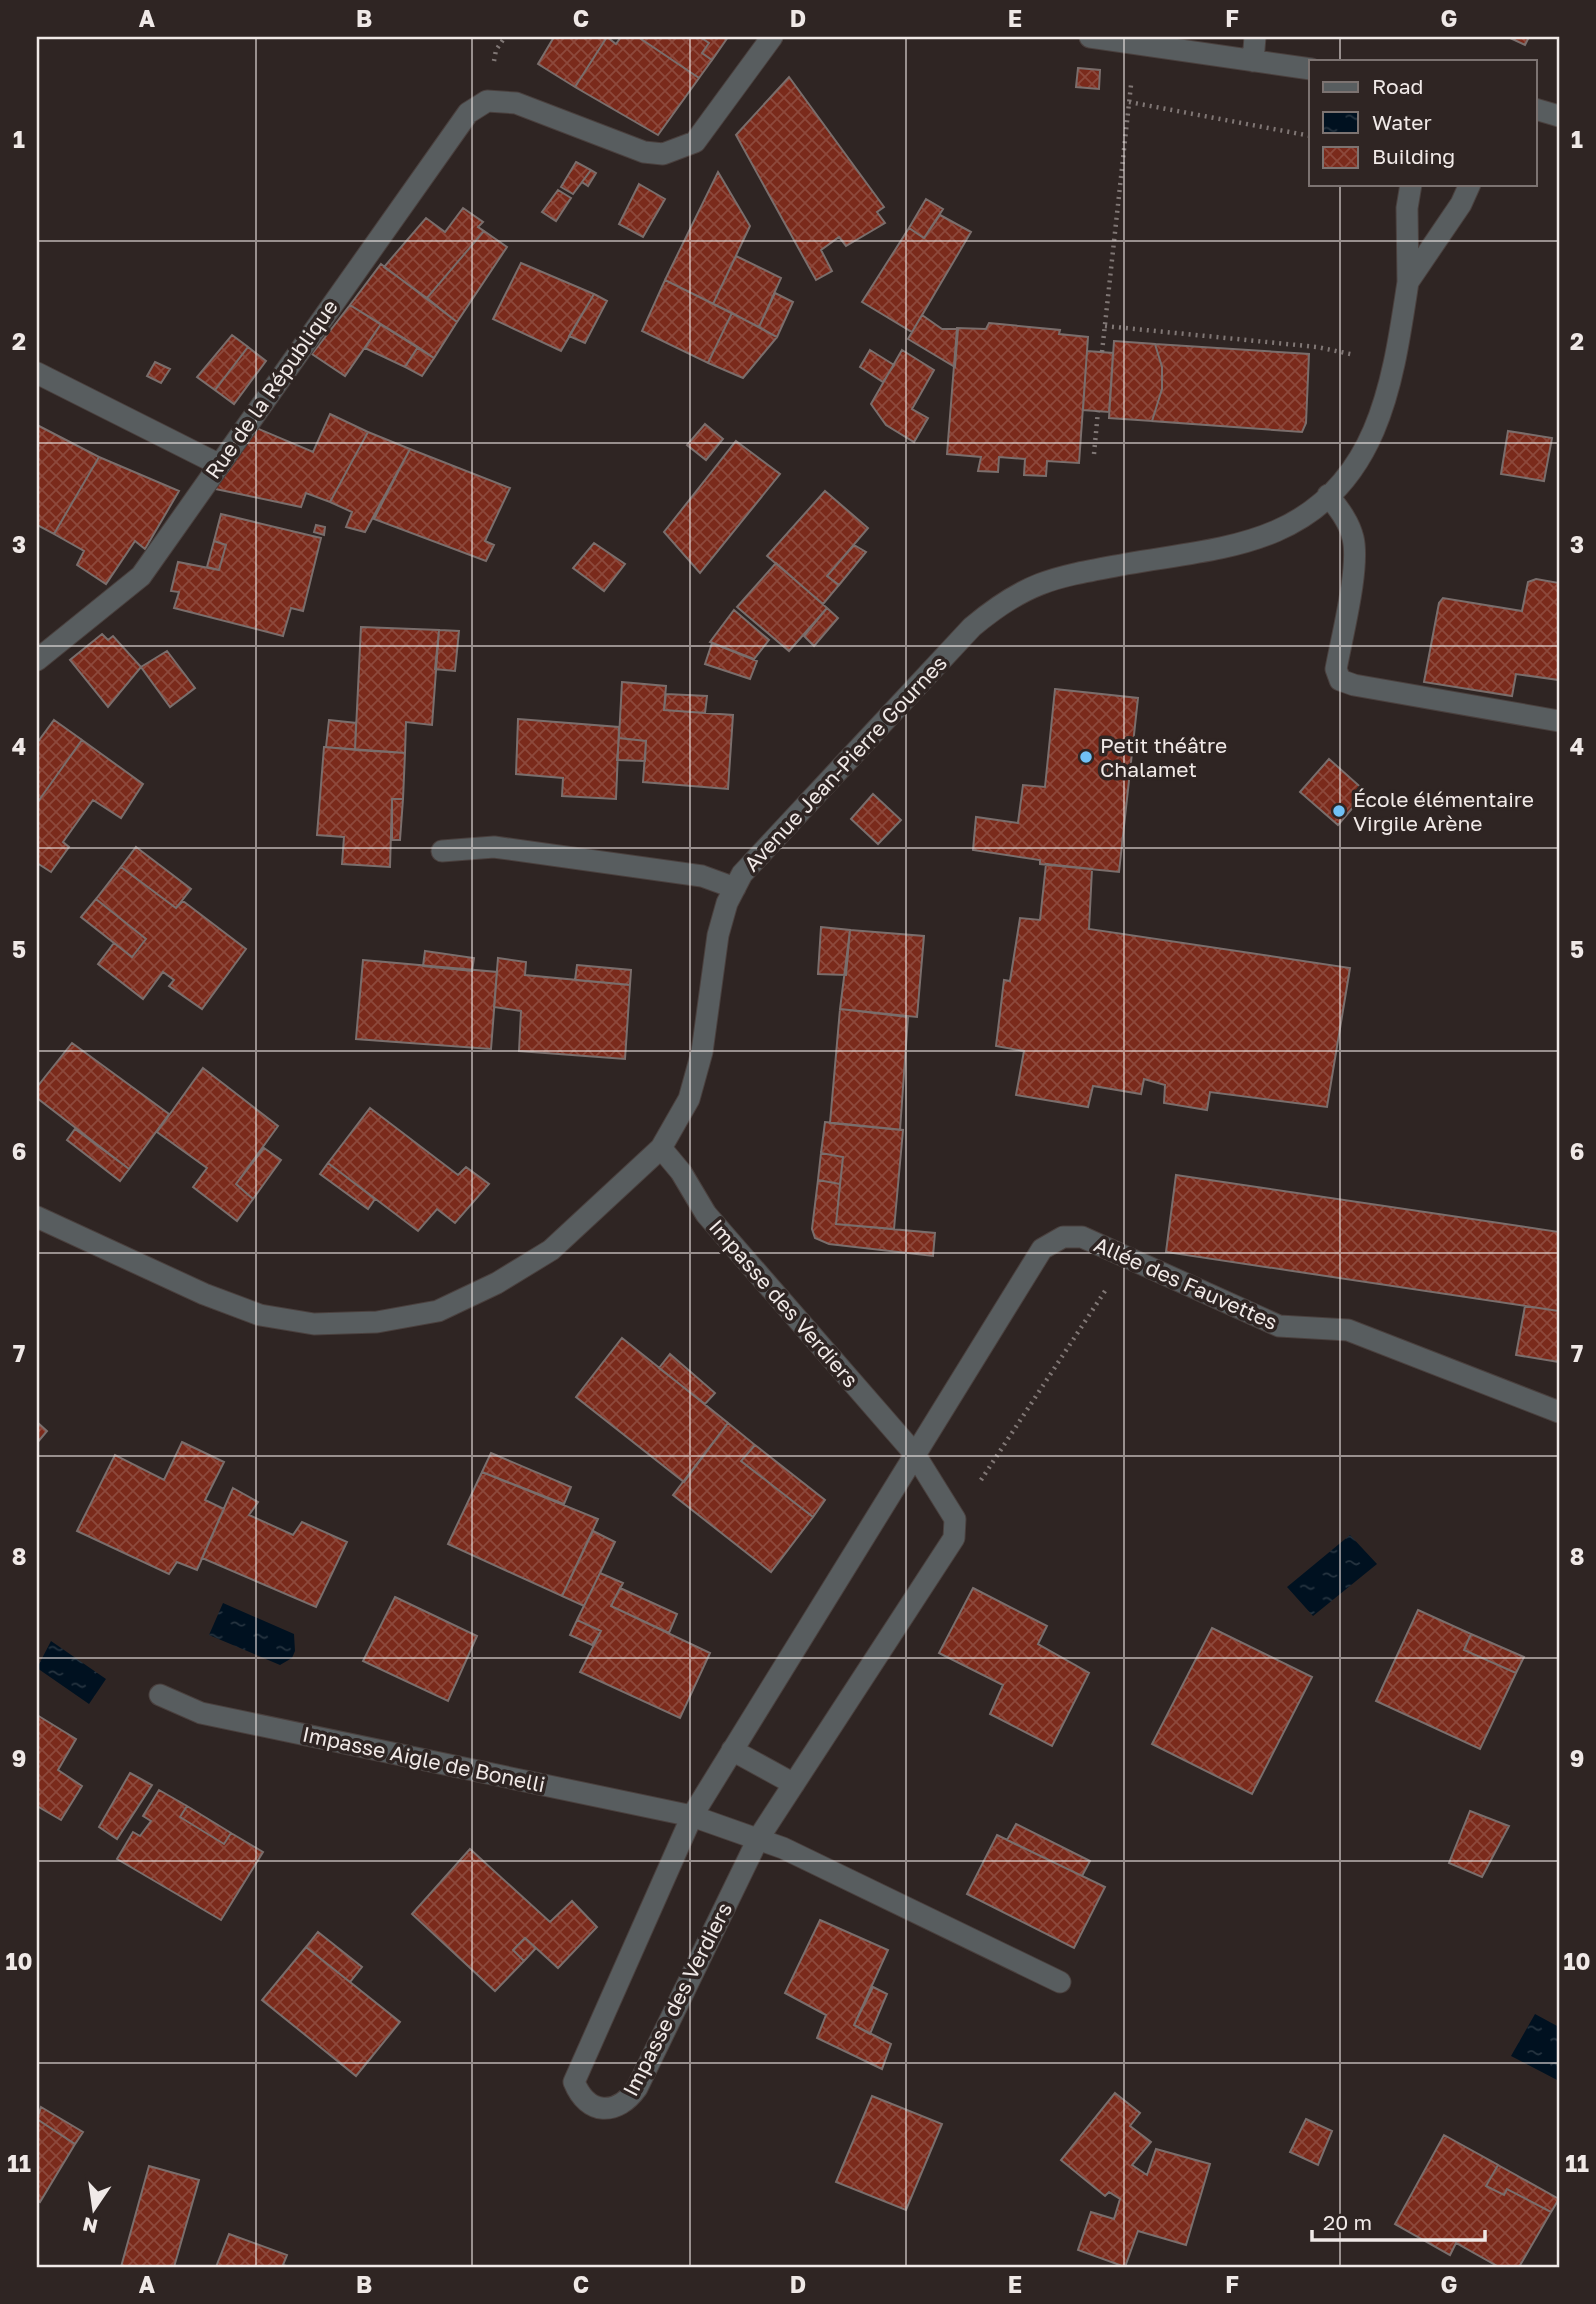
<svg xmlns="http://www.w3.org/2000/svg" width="1596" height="2304" viewBox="0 0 1596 2304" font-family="'Golos Text',sans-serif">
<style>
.water{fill:url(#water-ripples)}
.building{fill:url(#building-cross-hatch);stroke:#7a6e6c;stroke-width:2}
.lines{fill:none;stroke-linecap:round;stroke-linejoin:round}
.minor-casing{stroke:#4a403e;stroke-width:23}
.path{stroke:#807775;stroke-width:4.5;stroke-dasharray:2 5;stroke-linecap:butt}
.minor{stroke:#585d5f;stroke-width:21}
.grid{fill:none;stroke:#f0e9e7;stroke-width:2;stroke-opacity:0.55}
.poi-dot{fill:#71c1f5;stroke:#2f2523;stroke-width:2.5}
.labels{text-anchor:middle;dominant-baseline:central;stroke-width:7;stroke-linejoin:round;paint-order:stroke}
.street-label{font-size:21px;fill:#f0e9e7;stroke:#2f2523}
.poi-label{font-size:21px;fill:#f0e9e7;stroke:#2f2523;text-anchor:start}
.neatline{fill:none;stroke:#f0e9e7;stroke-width:2.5}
.grid-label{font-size:23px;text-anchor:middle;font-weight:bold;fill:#f0e9e7}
</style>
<defs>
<pattern id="water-ripples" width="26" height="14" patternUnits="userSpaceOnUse" patternTransform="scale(1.75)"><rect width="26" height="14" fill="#001120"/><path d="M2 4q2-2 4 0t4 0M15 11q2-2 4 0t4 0" fill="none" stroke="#263440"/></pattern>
<pattern id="building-cross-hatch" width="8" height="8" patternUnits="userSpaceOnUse" patternTransform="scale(1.75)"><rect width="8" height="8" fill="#7a2a1b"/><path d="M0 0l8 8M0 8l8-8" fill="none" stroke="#8d493c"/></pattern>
</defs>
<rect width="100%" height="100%" fill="#2f2523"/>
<path class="water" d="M1350 1535 1377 1564 1313 1616 1287 1587Z
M223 1603 294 1634 295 1651 292 1658 280 1665 209 1635Z
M51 1641 106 1679 89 1704 37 1668Z
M1535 2014 1559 2027V2081L1511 2056Z"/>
<path class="building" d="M554 37H607L575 87 538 64Z
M607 37 616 44 621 37H638L699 78 658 135 575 87Z
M638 37H700L709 43 702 53 712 60 699 78Z
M700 37H728L712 60 702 53 709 43Z
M1508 37H1529L1525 45Z
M1078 68 1100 70 1099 89 1076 87Z
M789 77 884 207 877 212 885 223 846 246 839 237 821 250 832 271 816 280 736 135Z
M576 162 591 170 573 194 561 187Z
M591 170 596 173 588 186 582 182Z
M718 172 750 226 713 304 665 280Z
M639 184 665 199 643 237 619 224Z
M558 190 571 198 556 221 542 212Z
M926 199 943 209 924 238 909 228Z
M463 208 483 222 478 227 484 231 427 298 384 267 426 218 445 232Z
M940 215 971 232 912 332 862 302 909 228 924 238Z
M484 231 507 247 457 322 427 298Z
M736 256 781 278 759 327 713 304Z
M521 263 594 294 561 351 493 319Z
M381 264 457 322 434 358 350 305Z
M665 280 732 313 708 363 642 331Z
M775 293 793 302 777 337 759 327Z
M594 294 607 301 585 343 569 336Z
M350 305 381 324 345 376 312 354Z
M732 313 777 337 743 378 708 363Z
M922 315 942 329H958L955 367 908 339Z
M989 323 1060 330 1059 334 1088 337 1079 463 1047 461 1046 476 1024 475 1025 459 999 457 998 472 978 471 981 457 947 454 957 328 986 329Z
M381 324 418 347 405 367 365 348Z
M232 335 248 347 215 390 197 377Z
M1114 341 1155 344 1162 367V389L1152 421 1109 418Z
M1155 344 1309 354 1306 423 1302 432 1152 421 1162 389V367Z
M248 347 266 361 234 404 215 390Z
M418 347 434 358 422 376 405 367Z
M870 350 894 365 883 382 860 367Z
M902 350 934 370 912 409 928 418 914 442 886 425 871 404Z
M1087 351 1113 353 1109 412 1083 410Z
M155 362 170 369 161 383 147 376Z
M330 414 368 432 330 502 306 493 301 507 211 488 254 427 313 452Z
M705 424 723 439 706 460 687 445Z
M37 425 99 457 54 534 37 525Z
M1508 431 1552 438 1544 481 1501 474Z
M368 432 410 449 365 532 346 527 352 512 330 502Z
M736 441 780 474 700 573 664 532Z
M410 449 510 488 485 541 494 545 486 561 374 519Z
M99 457 179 491 145 549 135 541 106 584 77 565 84 551 54 534Z
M825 491 868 528 827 576 839 585 823 604 767 556Z
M221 514 321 538 303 611 291 608 283 636 174 608 179 592 171 591 178 562 219 570 226 545 214 541Z
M316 525 325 527 324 535 314 532Z
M214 541 226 545 219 570 207 567Z
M594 543 625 564 604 591 573 568Z
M854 545 866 552 839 585 827 576Z
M776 563 827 608 789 651 737 607Z
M1536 579 1559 583V680L1516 674 1512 696 1424 682 1439 603 1443 598 1522 611 1528 582Z
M827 608 838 618 814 646 804 636Z
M734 610 769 640 754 659 710 642Z
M361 627 439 630 432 725 406 722 405 753 355 750Z
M439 630 459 631 455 671 435 669Z
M102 634 108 640 113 636 141 667 108 707 70 660Z
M712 643 757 661 750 679 705 664Z
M167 651 195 688 170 707 141 667Z
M622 682 666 686 664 710 733 715 728 789 643 782 646 741 619 738Z
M1055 689 1138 698 1119 872 1040 864V860L973 850 976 817 1018 823 1023 785 1045 787Z
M666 694 707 696 705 713 664 710Z
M518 719 619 727 616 799 562 796 563 778 516 774Z
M54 720 82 740 37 803V743Z
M329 720 356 723 355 750 326 747Z
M619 738 646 741 645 761 617 760Z
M82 740 143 784 121 818 93 800 63 842 69 847 51 872 37 863V803Z
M324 747 405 753 403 799H392L390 867 342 864 344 837 317 835Z
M1329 759 1366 792 1338 825 1300 792Z
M873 794 901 820 878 844 851 819Z
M392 799H403L400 840H392Z
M136 847 191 889 176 908 121 867Z
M1046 864 1092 869 1089 929 1350 968 1327 1107 1210 1092 1207 1110 1164 1103 1165 1085 1144 1079 1141 1094 1093 1086 1088 1107 1016 1095 1024 1051 996 1046 1004 980 1010 981 1020 918 1040 920Z
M121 867 176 908 183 901 246 949 202 1009 169 986 174 980 163 972 143 999 98 964 114 943 132 957 146 939 96 899Z
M96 899 146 939 132 957 81 917Z
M821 927 850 930 846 975 818 974Z
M850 930 924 936 917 1017 840 1009Z
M425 951 474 958 472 971 423 966Z
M498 958 526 962 525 975 630 985 625 1059 519 1051 521 1011 494 1007Z
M363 960 497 972 491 1049 356 1039Z
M577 965 631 970 630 985 575 980Z
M840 1009 908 1017 900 1130 830 1123Z
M72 1043 169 1114 129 1169 37 1098V1087Z
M203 1068 278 1126 236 1184 253 1199 237 1221 193 1187 207 1168 157 1132Z
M370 1108 458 1175 466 1167 489 1184 455 1223 437 1209 418 1231 328 1163Z
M825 1122 903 1130 894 1229 836 1224 843 1157 821 1153Z
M75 1129 129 1169 120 1181 67 1140Z
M264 1148 281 1160 253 1199 236 1184Z
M821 1153 843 1157 840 1184 818 1180Z
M328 1163 375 1199 368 1209 320 1174Z
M1176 1175 1559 1232V1311L1166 1252Z
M818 1180 840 1184 836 1224 935 1233 933 1256 829 1244 815 1238 812 1229Z
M1525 1306 1559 1311V1362L1516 1355Z
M622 1338 728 1423 684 1482 576 1397Z
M670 1354 715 1393 705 1404 659 1368Z
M37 1422 47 1431 37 1443Z
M728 1423 755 1445 741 1461 813 1517 771 1572 673 1495Z
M182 1442 224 1462 205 1500 224 1509 197 1570 177 1562 169 1574 77 1531 115 1455 164 1480Z
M755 1445 825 1500 813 1517 741 1461Z
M491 1453 571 1487 564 1504 482 1472Z
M482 1472 598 1519 562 1596 448 1544Z
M233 1488 258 1502 249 1515 293 1535 302 1522 347 1542 316 1607 202 1558Z
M593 1531 615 1542 584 1606 562 1596Z
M600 1573 623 1583 611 1606 710 1653 680 1718 580 1672 601 1631 577 1620Z
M620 1588 677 1614 669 1633 611 1606Z
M973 1588 1047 1626 1038 1644 1089 1673 1052 1746 990 1714 1003 1685 939 1653Z
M395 1597 477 1636 448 1701 363 1661Z
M1418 1610 1471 1634 1464 1650 1516 1673 1480 1749 1376 1701Z
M577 1620 601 1631 592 1645 570 1635Z
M1212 1628 1312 1677 1252 1794 1152 1744Z
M1471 1634 1524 1657 1516 1673 1464 1650Z
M37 1715 76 1739 58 1770 82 1786 61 1820 37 1806Z
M130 1773 152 1785 117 1839 99 1827Z
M159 1790 187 1806 180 1817 224 1844 231 1833 263 1852 221 1920 117 1859 133 1832 140 1836 151 1821 143 1816Z
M187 1806 231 1833 224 1844 180 1817Z
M1470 1811 1509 1826 1482 1877 1449 1863Z
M1016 1824 1090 1861 1082 1876 1007 1840Z
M997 1835 1105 1887 1074 1948 967 1894Z
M470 1849 550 1922 572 1901 597 1927 558 1968 525 1938 513 1950 524 1961 495 1991 412 1914Z
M820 1920 888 1950 854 2025 891 2044 882 2069 817 2038 826 2015 785 1993Z
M318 1932 362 1967 350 1982 306 1947Z
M525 1938 536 1948 524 1961 513 1950Z
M306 1947 400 2022 356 2076 262 2000Z
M873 1987 887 1994 870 2034 854 2025Z
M1115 2093 1140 2113 1130 2126 1151 2142 1132 2165 1147 2175 1156 2149 1210 2164 1186 2245 1138 2231 1125 2267 1078 2250 1091 2212 1114 2219 1120 2199 1109 2192 1105 2196 1061 2160Z
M872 2096 942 2124 906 2210 836 2182Z
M41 2107 83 2132 75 2144 37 2119Z
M37 2119 75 2144 40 2202 37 2200Z
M1306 2119 1332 2131 1318 2165 1290 2152Z
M1444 2135 1498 2165 1486 2186 1504 2195 1507 2189 1551 2212 1519 2267H1499L1456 2243 1450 2255 1395 2224Z
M1498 2165 1559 2199 1551 2212 1507 2189 1504 2195 1486 2186Z
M149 2166 199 2180 174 2267H121Z
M229 2234 287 2255 283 2265 289 2267H216Z"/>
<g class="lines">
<g class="minor-casing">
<path id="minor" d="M1090 37 1311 69
M1253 61 1255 37
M1535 109 1559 116
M1411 184 1407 208 1408 282 1461 204 1470 184
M37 373 218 464
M1328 495C1338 508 1349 521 1353 538 1360 567 1342 636 1336 669L1340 680 1354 685 1559 721
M37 660 141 576 468 113 487 101 516 103 644 152 663 154 695 142 772 37
M442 851 494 847 702 876 735 888
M661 1148 681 1172 706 1214 914 1453 955 1519 954 1538 758 1839 637 2088C617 2116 588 2116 574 2082L692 1816 1042 1249 1063 1237H1082L1279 1326 1348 1330 1559 1412
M37 1217 204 1294 260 1315 314 1324 377 1322 438 1311 497 1283 551 1250 661 1148 689 1099 702 1052 718 935 727 903 742 874 972 627C1028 580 1056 577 1126 564 1175 555 1230 551 1276 531 1380 486 1393 380 1408 282
M160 1695 201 1713 692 1816 783 1848 1060 1982
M732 1750 794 1784"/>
</g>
<path class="path" d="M494 61 496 50 505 37
M1129 102 1311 136
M1105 326 1317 347 1355 355
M1102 352 1131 85
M1094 454 1098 411
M981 1480 1105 1291"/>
<use href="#minor" class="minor"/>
</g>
<path class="grid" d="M256 37V2267M472 37V2267M690 37V2267M906 37V2267M1124 37V2267M1340 37V61M1340 184V2267M37 241H1559M37 443H1559M37 646H1559M37 848H1559M37 1051H1559M37 1253H1559M37 1456H1559M37 1658H1559M37 1861H1559M37 2063H1559"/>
<g class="poi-dot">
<circle cx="1086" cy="757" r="7"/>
<circle cx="1339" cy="811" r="7"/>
</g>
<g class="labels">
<g class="street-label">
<text transform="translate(271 389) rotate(-55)">Rue de la République</text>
<text transform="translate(845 763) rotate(-47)">Avenue Jean-Pierre Gournes</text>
<text transform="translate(1186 1283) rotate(24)">Allée des Fauvettes</text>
<text transform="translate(784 1303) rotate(49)">Impasse des Verdiers</text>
<text transform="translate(424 1759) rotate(12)">Impasse Aigle de Bonelli</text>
<text transform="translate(677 1999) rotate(-63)">Impasse des Verdiers</text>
</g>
<g class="poi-label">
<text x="1100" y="745">Petit théâtre<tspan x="1100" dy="24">Chalamet</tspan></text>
<text x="1353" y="799">École élémentaire<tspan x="1353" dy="24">Virgile Arène</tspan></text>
</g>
</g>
<rect width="1596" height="2304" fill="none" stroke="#2f2523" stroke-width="77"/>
<rect x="1309" y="60" width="228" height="126" fill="#2f2523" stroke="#7c7371" stroke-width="2"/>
<rect x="1323" y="82" width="35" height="10" fill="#585d5f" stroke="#7c7371" stroke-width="2"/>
<text x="1372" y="94" font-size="21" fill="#f0e9e7">Road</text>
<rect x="1323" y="112" width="35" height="21" fill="url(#water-ripples)" stroke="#7c7371" stroke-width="2"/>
<text x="1372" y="130" font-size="21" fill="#f0e9e7">Water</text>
<rect x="1323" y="147" width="35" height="21" fill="url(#building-cross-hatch)" stroke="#7c7371" stroke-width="2"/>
<text x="1372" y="164" font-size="21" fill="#f0e9e7">Building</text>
<g transform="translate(94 2209) rotate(193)" stroke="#2f2523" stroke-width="5" paint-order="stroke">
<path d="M0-5L12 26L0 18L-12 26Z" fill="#f0e9e7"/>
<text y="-10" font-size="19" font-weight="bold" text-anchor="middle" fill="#f0e9e7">N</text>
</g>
<path d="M1312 2230v10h173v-10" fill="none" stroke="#f0e9e7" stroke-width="3.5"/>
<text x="1323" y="2230" font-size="21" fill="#f0e9e7" stroke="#2f2523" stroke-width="5" paint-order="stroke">20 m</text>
<rect x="38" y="38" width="1520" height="2228" class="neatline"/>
<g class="grid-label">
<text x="147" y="27">A</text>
<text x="364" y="27">B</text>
<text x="581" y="27">C</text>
<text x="798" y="27">D</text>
<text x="1015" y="27">E</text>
<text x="1232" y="27">F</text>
<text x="1449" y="27">G</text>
<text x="19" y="148">1</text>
<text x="1577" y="148">1</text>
<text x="19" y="350">2</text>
<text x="1577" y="350">2</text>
<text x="19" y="553">3</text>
<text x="1577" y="553">3</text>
<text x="19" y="755">4</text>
<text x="1577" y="755">4</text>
<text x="19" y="958">5</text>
<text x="1577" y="958">5</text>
<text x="19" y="1160">6</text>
<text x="1577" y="1160">6</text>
<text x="19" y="1362">7</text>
<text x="1577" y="1362">7</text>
<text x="19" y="1565">8</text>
<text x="1577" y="1565">8</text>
<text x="19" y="1767">9</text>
<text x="1577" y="1767">9</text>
<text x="19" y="1970">10</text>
<text x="1577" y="1970">10</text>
<text x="19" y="2172">11</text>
<text x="1577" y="2172">11</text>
<text x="147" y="2293">A</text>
<text x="364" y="2293">B</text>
<text x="581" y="2293">C</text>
<text x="798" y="2293">D</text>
<text x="1015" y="2293">E</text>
<text x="1232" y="2293">F</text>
<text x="1449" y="2293">G</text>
</g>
</svg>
